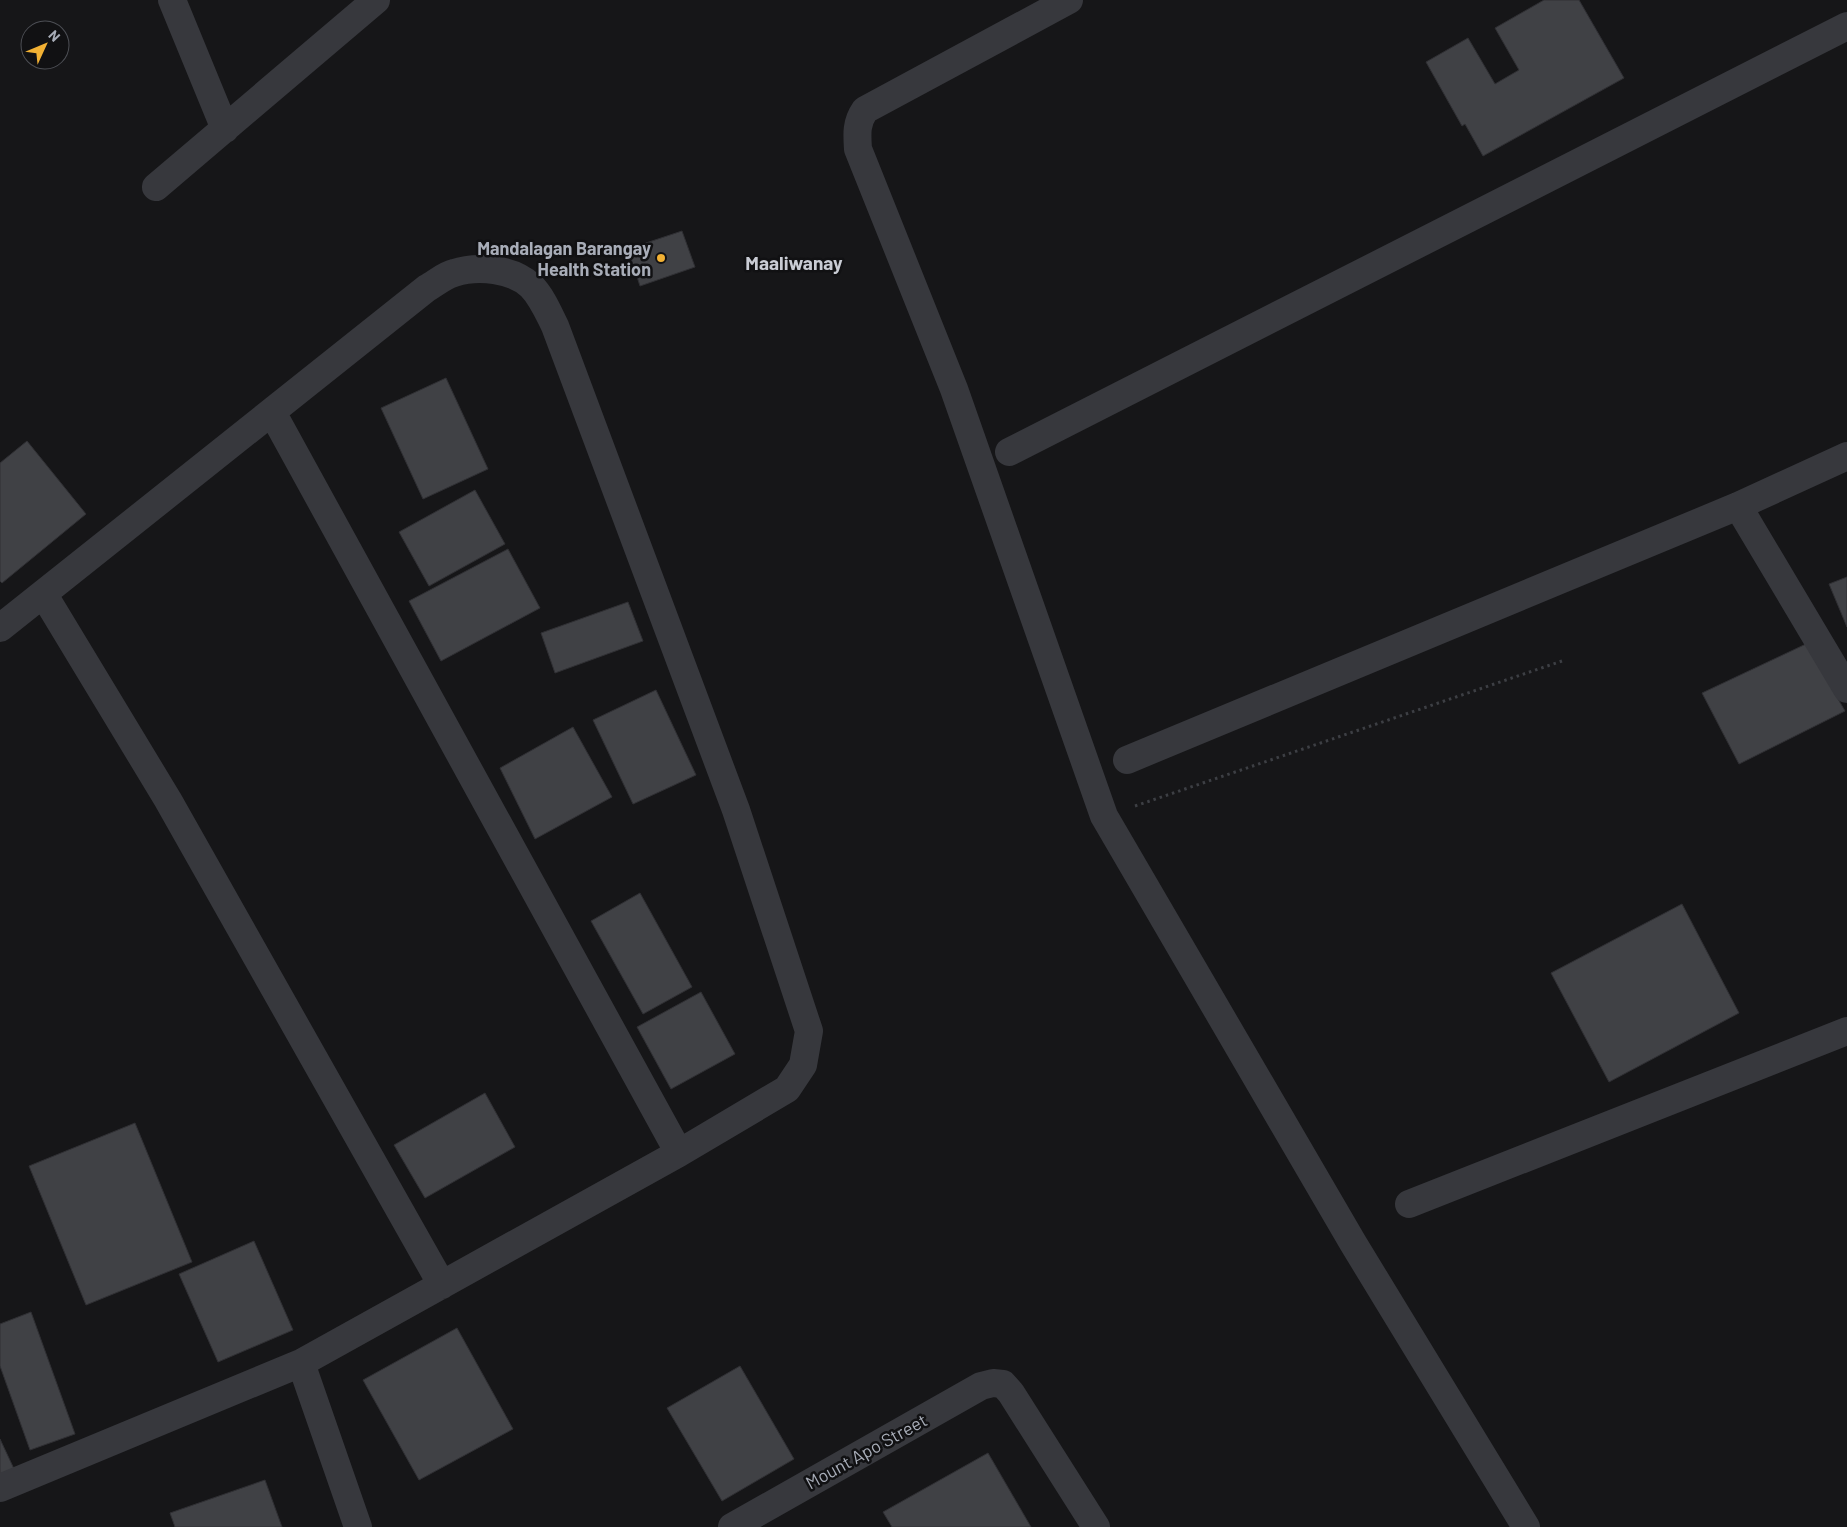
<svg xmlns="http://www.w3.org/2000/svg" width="1847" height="1527" viewBox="0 0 1847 1527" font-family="Barlow,sans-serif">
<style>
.building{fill:#404145;stroke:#303034}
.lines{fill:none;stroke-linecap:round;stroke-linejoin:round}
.path{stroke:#3d3f44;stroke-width:3;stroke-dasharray:2.5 4;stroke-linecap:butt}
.minor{stroke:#37383d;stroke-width:28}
.poi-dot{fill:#f2b134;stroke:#111113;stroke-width:2}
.labels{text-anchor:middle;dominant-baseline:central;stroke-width:5;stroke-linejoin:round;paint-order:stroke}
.poi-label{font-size:18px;font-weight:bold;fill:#a8adb8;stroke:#111113;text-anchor:end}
.street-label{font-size:18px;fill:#a8adb8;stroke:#111113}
.neighbourhood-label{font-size:19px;font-weight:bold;fill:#c9ccd4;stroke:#111113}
</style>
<rect width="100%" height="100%" fill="#161618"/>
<path class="building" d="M1544 0H1579L1624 78 1483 156 1465 124 1462 126 1426 62 1468 38 1495 84 1519 70 1495 28Z
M682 231 695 267 640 286 628 249Z
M446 378 488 469 423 499 381 408Z
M27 441 86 514 2 583 0 581V463Z
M475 490 505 544 429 586 399 532Z
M508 549 540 608 441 661 409 601Z
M1847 577V627L1829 584Z
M628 602 643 641 555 673 541 633Z
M1806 644 1845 711 1739 764 1702 693Z
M656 690 696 775 633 804 593 720Z
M573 727 612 797 535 839 500 768Z
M640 893 692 987 643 1014 591 921Z
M1682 904 1739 1013 1609 1082 1551 973Z
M701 992 735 1054 671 1089 637 1027Z
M485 1093 515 1147 425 1198 394 1145Z
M135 1123 192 1262 86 1305 29 1166Z
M254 1241 293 1330 218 1362 179 1274Z
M31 1312 75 1434 30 1450 0 1366V1324Z
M457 1328 513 1429 419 1480 363 1380Z
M740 1366 794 1459 722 1501 667 1408Z
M0 1439 15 1471 0 1478Z
M988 1453 1031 1527H892L883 1512Z
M265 1480 282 1527H175L170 1513Z"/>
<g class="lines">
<path class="path" d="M1135 806 1562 661"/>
<path class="minor" d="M172 0 225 129
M1069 0 865 110C856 123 857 134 858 149L954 389 1104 816 1353 1243 1526 1527
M156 187 376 0
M272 412 679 1153
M1009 452 1847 26
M1738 506 1847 689
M44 595 168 800 442 1285
M0 628 427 288C436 283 445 275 454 273 478 265 513 269 531 286 542 297 548 312 555 326L736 810 809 1031 803 1065 787 1089 679 1153 301 1363 0 1488
M1127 760 1738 506 1847 456
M1409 1204 1847 1031
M301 1363 358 1527
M732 1527 981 1386 993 1383 1003 1384 1011 1393 1096 1527"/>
</g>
<circle class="poi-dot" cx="661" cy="258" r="5"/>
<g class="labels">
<g class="poi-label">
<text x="651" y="248">Mandalagan Barangay<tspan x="651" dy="21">Health Station</tspan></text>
</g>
<g class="street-label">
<text transform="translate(866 1451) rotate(-29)">Mount Apo Street</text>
</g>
<g class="neighbourhood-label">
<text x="794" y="262">Maaliwanay</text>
</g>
</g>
<g transform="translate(45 45) rotate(46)"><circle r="24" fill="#111113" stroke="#4d4f55"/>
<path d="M0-4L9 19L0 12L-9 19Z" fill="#f2b134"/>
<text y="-8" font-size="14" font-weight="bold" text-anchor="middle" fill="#a8adb8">N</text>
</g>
</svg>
